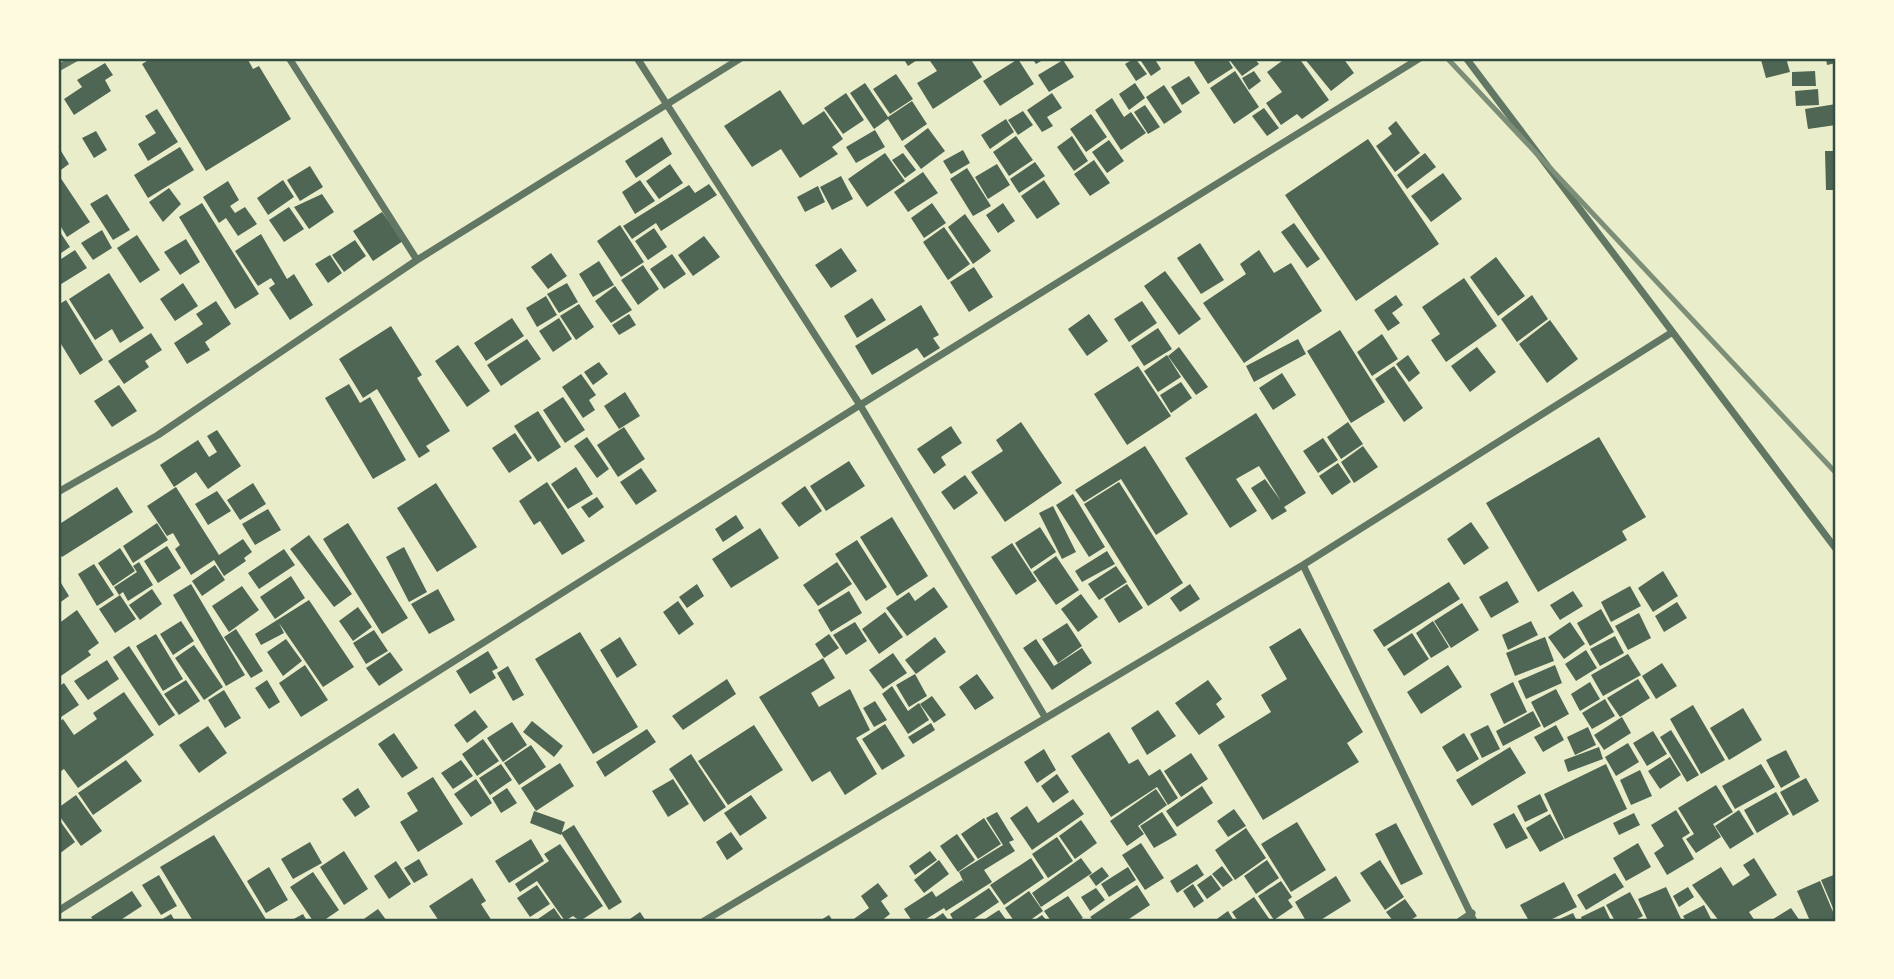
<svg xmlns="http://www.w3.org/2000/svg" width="1894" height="979" viewBox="0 0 1894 979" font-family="Arial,sans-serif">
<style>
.building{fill:#4f6655}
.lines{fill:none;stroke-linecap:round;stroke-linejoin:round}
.minor{stroke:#617663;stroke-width:7}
.rail{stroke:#7c8e77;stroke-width:5}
.neatline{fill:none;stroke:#344e41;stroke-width:2.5}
</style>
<rect width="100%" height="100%" fill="#e9edc9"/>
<path class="building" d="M152 58H247L253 69 259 66 291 119 206 171 142 64Z
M903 58H920L908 66Z
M928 58H970L982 77 933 109 917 83 937 71Z
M1032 58H1046L1036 64Z
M1135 58 1147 74 1136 81 1125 64Z
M1139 58H1154L1161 69 1151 76Z
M1200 58H1227L1233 68 1208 84 1194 62Z
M1228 58H1254L1259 64 1242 76Z
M1286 58H1299L1329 100 1302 119 1297 114 1281 125 1266 103 1282 92 1267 72Z
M1304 58H1343L1354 73 1331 91Z
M1769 58H1786L1790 72 1766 78 1761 60Z
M1826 58H1836V63L1827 65Z
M1018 59 1034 84 1000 106 983 81Z
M1063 60 1074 77 1049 92 1038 75Z
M105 63 113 75 105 80 111 91 74 115 64 99 82 87 77 80Z
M1235 71 1259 107 1234 124 1210 88Z
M1254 71 1261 81 1249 90 1242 78Z
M1815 71 1816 86H1792V72Z
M896 74 913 99 890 114 873 89Z
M1189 76 1200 93 1182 105 1171 87Z
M865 83 888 117 912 101 927 124 902 141 888 119 874 129 850 93Z
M1135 83 1145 98 1129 110 1119 94Z
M1164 85 1182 112 1164 124 1146 97Z
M1818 89 1819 105 1796 106 1795 91Z
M780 90 803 125 824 111 843 139 832 147 838 154 800 178 781 149 752 167 724 126Z
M846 93 864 120 843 134 824 108Z
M1052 93 1062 108 1047 117 1053 126 1042 132 1027 110Z
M1112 98 1124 117 1131 112 1146 133 1121 150 1095 110Z
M1836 104V125L1808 129 1805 109Z
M1145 105 1160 127 1148 134 1134 112Z
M1264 108 1279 128 1267 136 1252 116Z
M157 109 178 142 148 161 138 144 156 133 145 116Z
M1023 111 1033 125 1018 135 1008 120Z
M1091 114 1107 137 1086 152 1070 129Z
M1006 119 1014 132 990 149 981 135Z
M1396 121 1420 153 1395 172 1376 146 1392 134 1388 128Z
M928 128 945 151 921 169 904 146Z
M875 130 885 147 856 163 846 147Z
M96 131 107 150 94 158 82 138Z
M1016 136 1033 160 1009 176 993 152Z
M1072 136 1088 161 1074 171 1057 147Z
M662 137 672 154 636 178 625 161Z
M1368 139 1439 244 1356 301 1285 195Z
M1109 140 1124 161 1107 173 1092 152Z
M58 146 69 164 58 172Z
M180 147 194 170 148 198 134 175Z
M963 150 970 163 951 174 943 161Z
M1825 151H1836V190H1826Z
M885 153 905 181 867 207 848 179Z
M903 153 916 170 905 178 892 160Z
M1425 153 1436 167 1407 189 1397 175Z
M1094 160 1110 183 1090 196 1074 174Z
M1035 162 1045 176 1019 193 1010 179Z
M670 164 683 183 659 199 646 181Z
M997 164 1010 185 988 199 975 177Z
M310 166 323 187 300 201 287 180Z
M967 168 991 206 973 216 950 179Z
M923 172 938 193 908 212 894 192Z
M1443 173 1462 199 1431 222 1411 196Z
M58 174 90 222 67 237 58 222Z
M841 176 853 199 832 210 820 187Z
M283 180 294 197 268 215 257 198Z
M640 180 655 201 635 214 622 192Z
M1044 180 1060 204 1037 219 1021 196Z
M228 181 239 200 230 206 235 213 245 207 257 224 238 236 226 218 219 223 203 197Z
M709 184 717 195 661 231 656 223 632 239 623 226 689 185 695 193Z
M818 186 825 202 805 212 797 197Z
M169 188 181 204 163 222 149 202Z
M107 194 130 230 113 240 90 204Z
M322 194 334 212 309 229 294 207Z
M202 203 259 294 235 309 179 217Z
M932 203 946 223 924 238 911 218Z
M1003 203 1015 221 998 233 986 215Z
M289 207 304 229 284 242 269 220Z
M382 212 403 241 373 261 353 231Z
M965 214 991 251 973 264 948 227Z
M1294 223 1320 259 1307 268 1281 232Z
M620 225 644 262 621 277 597 241Z
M944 227 970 264 948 280 923 242Z
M654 228 667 247 648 260 635 241Z
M58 229 70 247 58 255Z
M102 230 112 248 93 260 81 243Z
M261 234 287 279 294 274 313 305 290 320 269 288 275 284 271 278 258 286 235 251Z
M137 235 160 270 140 283 117 248Z
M704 236 720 257 693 276 678 255Z
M186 239 200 262 180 275 164 252Z
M355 240 366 256 344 272 332 255Z
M1200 243 1224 280 1201 294 1177 258Z
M841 248 857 271 831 288 815 265Z
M75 250 87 268 58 286V261Z
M1259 250 1274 273 1291 263 1322 311 1244 363 1203 303 1246 274 1240 264Z
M551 253 567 276 548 289 531 267Z
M672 254 686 274 664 289 650 269Z
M330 255 342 273 328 283 315 264Z
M1496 257 1525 296 1498 316 1470 277Z
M599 261 614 285 593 297 579 274Z
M643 265 659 289 638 305 621 280Z
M974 267 993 297 969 312 950 282Z
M1165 271 1201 319 1179 335 1144 286Z
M109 273 144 328 120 343 112 329 95 340 69 299Z
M1464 278 1497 326 1446 362 1431 340 1440 334 1422 307Z
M183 283 198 306 175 321 160 299Z
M567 283 578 302 559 313 547 294Z
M615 286 632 310 611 323 595 301Z
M1396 295 1403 305 1392 313 1400 323 1388 331 1374 310Z
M1532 295 1548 319 1517 342 1501 319Z
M546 296 557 315 537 327 526 308Z
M872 298 886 320 857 338 844 316Z
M66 300 103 360 80 375 58 339V305Z
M216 301 231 324 205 342 210 350 187 364 174 343 203 324 196 314Z
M1142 301 1157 323 1129 342 1114 319Z
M579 304 594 327 576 340 560 316Z
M921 305 939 335 933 338 940 348 924 358 917 348 872 375 855 346Z
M629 314 636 325 619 335 612 325Z
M1089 314 1108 341 1087 356 1068 329Z
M512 318 524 336 486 361 474 343Z
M559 318 572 339 553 352 539 331Z
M1550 320 1578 359 1547 383 1519 344Z
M391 326 422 375 417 378 450 431 426 446 430 451 419 458 377 389 363 398 339 359Z
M1158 328 1172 349 1144 366 1131 346Z
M1340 330 1385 402 1351 423 1307 351Z
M151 333 162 350 145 361 149 367 124 384 108 361Z
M1382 334 1398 359 1372 376 1357 352Z
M527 339 541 359 501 386 487 365Z
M1298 339 1306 354 1254 382 1246 366Z
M458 345 490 391 467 407 435 361Z
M1179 347 1208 387 1196 395 1168 356Z
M1477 347 1496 372 1470 392 1451 366Z
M1167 355 1181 377 1158 392 1144 371Z
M1408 355 1420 373 1409 382 1396 364Z
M599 362 608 374 593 385 584 372Z
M1138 366 1171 416 1127 445 1094 394Z
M1394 366 1423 408 1404 422 1375 379Z
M1282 373 1296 395 1273 410 1259 388Z
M581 374 596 395 589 400 595 410 583 418 562 387Z
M1181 382 1192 398 1171 413 1160 395Z
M349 384 360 403 370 397 406 460 373 479 325 398Z
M119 385 137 411 112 427 94 401Z
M625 392 640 416 619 429 604 406Z
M563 397 585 430 565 443 543 410Z
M538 411 561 447 538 462 514 426Z
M1256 413 1306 493 1284 507 1287 511 1272 520 1251 488 1265 479 1281 501 1259 466 1236 479 1257 511 1230 528 1185 458Z
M1021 422 1062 483 1005 522 971 472 1003 451 996 440Z
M1348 422 1363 444 1341 459 1327 437Z
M951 426 962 443 941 457 946 465 934 474 917 449Z
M624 427 645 459 618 477 597 445Z
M217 430 241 466 208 489 196 472 174 487 160 465 198 440 209 457 217 452 207 436Z
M515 433 532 458 509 473 492 448Z
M587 437 609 469 597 478 574 446Z
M1599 437 1646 517 1622 531 1627 540 1538 592 1486 503Z
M1323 438 1338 460 1318 473 1303 451Z
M1145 446 1188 514 1156 535 1121 479 1084 502 1075 490Z
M1363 446 1378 467 1354 483 1341 462Z
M849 461 865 486 826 511 810 486Z
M1338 463 1351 482 1332 495 1319 476Z
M576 467 593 494 568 509 551 484Z
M641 468 657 491 636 505 620 482Z
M965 475 978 493 954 510 941 492Z
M547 482 585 541 562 555 540 521 534 525 519 501Z
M1119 482 1183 583 1148 606 1084 504Z
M253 483 266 504 240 520 227 500Z
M436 483 477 547 437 572 397 508Z
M805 486 822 511 799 527 781 503Z
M117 487 133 512 62 557 58 551V525Z
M176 487 219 555 243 539 252 552 244 558 246 561 224 576 214 560 191 575 175 549 180 545 173 533 167 536 147 506Z
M217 491 231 511 208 525 195 504Z
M1073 494 1105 547 1089 557 1056 505Z
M597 497 604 507 589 518 581 507Z
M1053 506 1076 552 1062 559 1039 513Z
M268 509 281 530 255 545 242 524Z
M736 515 744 528 723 542 715 529Z
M892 517 928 576 897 596 860 537Z
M1471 522 1489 548 1464 565 1447 539Z
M157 523 168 540 133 563 123 546Z
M348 523 408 618 382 634 323 539Z
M1040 527 1056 552 1031 569 1015 543Z
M760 528 779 558 731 588 712 559Z
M309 535 352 594 334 607 290 549Z
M857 540 887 587 866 601 835 554Z
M1012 543 1037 581 1016 595 991 557Z
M167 546 181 568 158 583 144 561Z
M404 547 427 592 409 602 386 557Z
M120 548 135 571 113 586 98 563Z
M284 549 295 565 259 589 248 573Z
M1107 551 1115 564 1082 582 1075 571Z
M1056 556 1079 590 1056 605 1033 572Z
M139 562 153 585 128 601 123 592 119 595 114 587 137 572 133 566Z
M837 562 852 584 818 606 803 585Z
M94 564 114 595 97 606 78 574Z
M215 565 225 580 202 596 192 581Z
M1116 566 1127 582 1099 600 1088 584Z
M1663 571 1678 596 1653 612 1638 588Z
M291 576 305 598 275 619 260 597Z
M58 578 69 596 58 604Z
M1507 581 1519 602 1491 618 1479 597Z
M1449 582 1460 599 1384 647 1373 630Z
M191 584 245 675 226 686 173 595Z
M697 584 704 596 687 608 679 597Z
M1127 584 1143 608 1119 623 1104 599Z
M1190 584 1200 599 1180 612 1170 598Z
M242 586 259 610 229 632 212 606Z
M1630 586 1641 606 1611 622 1601 602Z
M934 587 948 607 907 636 886 608 909 592 915 601Z
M152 589 162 604 140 620 129 605Z
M438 589 455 620 429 634 411 604Z
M849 591 862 613 831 632 818 610Z
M1573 591 1583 606 1560 620 1550 605Z
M1081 594 1098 617 1078 632 1061 609Z
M120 595 136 619 115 633 99 609Z
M309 600 354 667 323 687 279 623 284 633 261 645 255 634Z
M678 601 694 624 679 635 663 612Z
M1677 602 1687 618 1664 632 1655 616Z
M1462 603 1479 630 1451 648 1434 621Z
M358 607 372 627 353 641 339 621Z
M1601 609 1614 632 1590 646 1577 623Z
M77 610 99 643 88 651 91 655 58 678V624Z
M885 612 903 637 879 654 862 629Z
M1639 613 1651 638 1628 650 1615 626Z
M181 621 194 641 173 655 160 634Z
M1433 621 1449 647 1431 658 1416 633Z
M1531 621 1538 635 1508 650 1502 635Z
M855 622 867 641 846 655 833 635Z
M1570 622 1585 644 1564 659 1548 637Z
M1067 623 1082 646 1058 663 1042 639Z
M1300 628 1363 732 1347 743 1359 762 1263 820 1218 745 1271 712 1261 695 1287 679 1269 647Z
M236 629 263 671 251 678 224 637Z
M374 630 388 651 366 664 353 643Z
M580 632 638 727 593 754 535 659Z
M1412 633 1429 659 1404 676 1387 649Z
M156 634 183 679 163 691 136 646Z
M829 634 839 648 824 658 815 644Z
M1615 636 1624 653 1600 666 1590 649Z
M620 637 637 665 617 678 600 650Z
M935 637 946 652 916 674 905 660Z
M1545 637 1554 661 1515 676 1506 653Z
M286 639 302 661 283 676 267 652Z
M1036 639 1054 666 1082 648 1092 663 1052 690 1023 648Z
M194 645 223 687 204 700 175 658Z
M129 646 175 715 159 726 113 657Z
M1586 650 1597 668 1576 681 1565 664Z
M488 651 498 668 492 671 496 678 470 694 456 671Z
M390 652 403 670 379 686 366 668Z
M893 653 907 673 883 689 869 670Z
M1628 654 1641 675 1603 696 1591 675Z
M823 658 835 678 811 693 819 707 850 689 870 730 856 738 877 774 845 795 830 771 812 782 759 697Z
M107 660 119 679 88 700 74 681Z
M1662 663 1677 686 1656 699 1642 676Z
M305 665 328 700 301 717 279 683Z
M1448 665 1462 687 1421 714 1407 692Z
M1555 665 1562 683 1526 699 1518 681Z
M508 666 524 695 513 701 497 673Z
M915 674 927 696 909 707 896 685Z
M977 674 994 698 975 710 959 687Z
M727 679 736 694 683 730 672 716Z
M1638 679 1650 698 1620 717 1607 698Z
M186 680 200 701 179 715 164 694Z
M267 680 280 702 269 709 255 688Z
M1208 680 1222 699 1216 704 1225 717 1199 735 1175 703Z
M1513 682 1527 712 1504 724 1490 694Z
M1590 682 1600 699 1580 711 1571 694Z
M64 683 79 705 58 719V687Z
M892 686 908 711 919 703 929 720 908 734 882 694Z
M1556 689 1569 714 1544 728 1531 702Z
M224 690 241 718 225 728 208 700Z
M124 692 154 735 78 788 64 769 58 773V723L63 719 74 735 97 719 93 713Z
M932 696 946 715 934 723 920 704Z
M1605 699 1615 716 1592 729 1582 713Z
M875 701 887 720 874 727 863 708Z
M1693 705 1725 760 1701 774 1670 719Z
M1743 708 1762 740 1729 760 1710 728Z
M475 710 488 727 467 743 454 725Z
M1158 710 1176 736 1147 755 1131 728Z
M1533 711 1541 726 1503 746 1496 731Z
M1622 717 1631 733 1604 750 1594 735Z
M532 721 563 746 554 757 523 732Z
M512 722 527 745 503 762 487 738Z
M931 723 935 730 913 744 908 737Z
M885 724 905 756 882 770 862 739Z
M754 725 783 770 728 805 698 761Z
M1488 725 1500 749 1482 758 1470 734Z
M1556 725 1564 740 1543 752 1534 737Z
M208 726 227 753 199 773 179 745Z
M1588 727 1596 745 1575 755 1567 737Z
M647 729 656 742 605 777 596 762Z
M1671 730 1699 775 1687 782 1660 737Z
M1653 731 1667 754 1647 766 1633 743Z
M1109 732 1129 764 1138 759 1149 776 1160 769 1178 798 1168 805 1157 787 1111 817 1071 756Z
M394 733 418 768 402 778 378 744Z
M1464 733 1479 759 1457 772 1442 747Z
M483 739 499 761 477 776 462 754Z
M1628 743 1639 762 1616 776 1605 757Z
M531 745 546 767 519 785 504 763Z
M1510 747 1526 773 1472 806 1456 780Z
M1599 747 1603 759 1568 772 1564 760Z
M1044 749 1056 770 1037 783 1024 762Z
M1786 750 1800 777 1781 788 1766 760Z
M1191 753 1208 779 1181 797 1164 771Z
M691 754 726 807 704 822 669 769Z
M1670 757 1681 775 1660 789 1648 771Z
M126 760 142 781 93 815 78 793Z
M461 760 473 776 453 789 441 773Z
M560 763 574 786 536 811 521 788Z
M501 764 512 780 490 795 479 778Z
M1606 764 1627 809 1565 839 1544 794Z
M1761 764 1775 787 1735 809 1722 786Z
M1640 770 1652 796 1631 805 1620 780Z
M1057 774 1069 792 1053 803 1041 786Z
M433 777 463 824 418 852 400 822 418 811 407 793Z
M1806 778 1819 801 1793 816 1780 792Z
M476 779 492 803 471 817 454 794Z
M673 779 689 804 668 817 652 791Z
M1716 785 1733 812 1713 824 1721 837 1696 853 1686 839 1694 834 1678 808Z
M1202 786 1213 803 1177 827 1166 811Z
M358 788 370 807 355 817 342 799Z
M507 788 517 803 501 813 492 798Z
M1156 789 1167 805 1138 826 1144 834 1127 846 1110 821Z
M1776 792 1789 814 1757 833 1744 810Z
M1540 794 1548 811 1525 822 1517 806Z
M76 795 102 831 81 846 58 814V808Z
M751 795 767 818 740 836 724 813Z
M1073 799 1084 814 1032 850 1010 818 1027 806 1038 823Z
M1234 809 1246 826 1228 837 1217 821Z
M1676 810 1690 833 1682 838 1694 859 1667 875 1654 853 1664 846 1651 825Z
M1739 810 1754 834 1730 849 1715 826Z
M534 811 565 822 561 835 530 823Z
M997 812 1014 840 1009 842 1015 851 984 870 992 882 946 911 944 908 923 921H912L904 909 932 891 936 897 962 880 964 883 959 872 1003 845 986 818Z
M1162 812 1177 835 1154 848 1140 826Z
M1514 813 1528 838 1506 849 1493 824Z
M1634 813 1640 825 1619 835 1613 823Z
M1550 814 1564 839 1540 852 1526 828Z
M58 818 75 842 59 854 58 852Z
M984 818 1001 844 978 859 961 834Z
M1081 820 1097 843 1075 859 1059 836Z
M1297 822 1326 870 1291 892 1261 844Z
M1396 823 1423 874 1401 885 1375 834Z
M574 825 622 902 609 910 561 833Z
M1246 828 1266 858 1235 880 1215 850Z
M731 832 743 849 727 860 716 842Z
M957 834 975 860 958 872 940 846Z
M214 835 267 921H193L160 867Z
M1057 837 1073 861 1048 878 1032 854Z
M531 839 544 861 509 883 495 861Z
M310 842 322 863 293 879 281 859Z
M1141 843 1164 878 1145 890 1122 855Z
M1638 843 1651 867 1626 881 1613 858Z
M560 844 603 906 580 921 573 916 565 921 537 881 520 892 515 884 549 861 544 854Z
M344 851 368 889 344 905 320 867Z
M930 851 937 860 915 875 909 866Z
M1031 858 1044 878 1004 905 990 885Z
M1081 858 1092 873 1041 907 1032 893Z
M1754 858 1777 895 1749 912 1755 921H1719L1692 885 1721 867 1733 886 1750 875 1743 865Z
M419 859 428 875 414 883 404 868Z
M939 860 949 874 924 893 914 880Z
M1267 860 1279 878 1256 894 1244 876Z
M1380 860 1404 897 1385 910 1360 873Z
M396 861 411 884 389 899 374 876Z
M1197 864 1204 875 1177 893 1170 881Z
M1222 866 1233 880 1223 887 1212 874Z
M269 867 288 900 266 913 247 881Z
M1102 867 1109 876 1096 886 1089 876Z
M1128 867 1136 880 1109 897 1101 884Z
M313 872 339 910 323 921H313L290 887Z
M1615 873 1624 887 1586 910 1577 895Z
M1836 874V915L1821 880Z
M159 875 177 906 161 915 142 885Z
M1211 875 1221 889 1207 899 1197 885Z
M1336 876 1351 901 1319 921H1306L1295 902Z
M472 878 486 901 481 904 492 921H439L429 906Z
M1281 881 1292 897 1288 900 1293 907 1274 920 1258 896Z
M1820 881 1836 919V921H1810L1797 891Z
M1564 882 1577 907 1548 921H1529L1520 905Z
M878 883 888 896 881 901 890 914 881 921H851L869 908 861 896Z
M1193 884 1204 901 1194 908 1183 891Z
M537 885 550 904 530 917 517 898Z
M1137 885 1150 905 1126 921H1094L1090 917Z
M1666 887 1682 921H1648L1638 899Z
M1688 887 1694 897 1679 907 1673 896Z
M989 888 999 902 971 921H954L950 914Z
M1096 888 1105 900 1090 911 1081 897Z
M132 891 142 906 119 921H94L91 917Z
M1029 891 1043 911 1029 921H1014L1005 908Z
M1630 892 1643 916 1633 921H1615L1606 905Z
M1068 896 1083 918 1077 921H1051L1044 911Z
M1254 897 1270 920 1238 921 1232 912Z
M1405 899 1417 916 1409 921H1393L1386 912Z
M1704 905 1712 921H1686L1683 916Z
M1604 906 1611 921H1582L1581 917Z
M554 908 563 921H535Z
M1791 908 1800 921H1770Z
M378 909 387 921H361Z
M999 910 1007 921H982Z
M1228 911 1234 921H1214Z
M640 912 646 921H627Z
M943 913 949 921H931Z
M1573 913 1577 921H1555Z
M171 914 175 921H159Z
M303 914 307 921H290Z
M829 915 833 921H819Z
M1042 915 1047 921H1033Z"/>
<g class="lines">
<path class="minor" d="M289 58 417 260
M637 58 860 405 1045 717
M1466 58 1836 549
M58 68 76 58
M58 492 158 435 417 260 741 58
M1303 565 1474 921
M58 911 860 405 1420 58
M704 921 1303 565 1671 333
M1460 921 1472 913"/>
<path class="rail" d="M1447 58 1836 473"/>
</g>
<rect width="1894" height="979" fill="none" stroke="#fefae0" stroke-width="119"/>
<rect x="60" y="60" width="1774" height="860" class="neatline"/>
</svg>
